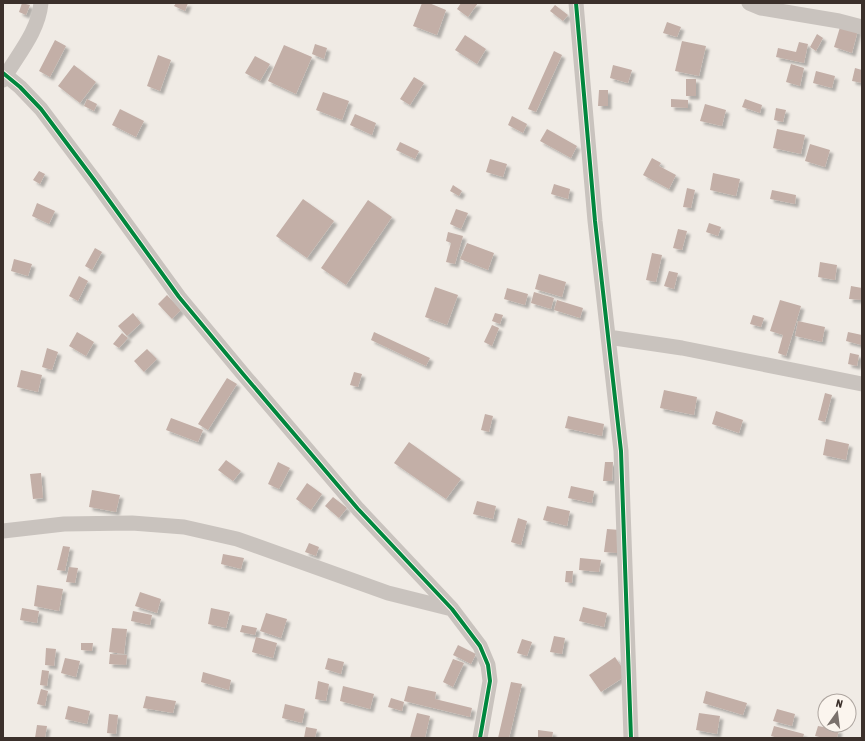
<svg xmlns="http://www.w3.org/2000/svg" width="865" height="741" viewBox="0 0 865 741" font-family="'Asap Condensed',sans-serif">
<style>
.building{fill:#c3afa7;filter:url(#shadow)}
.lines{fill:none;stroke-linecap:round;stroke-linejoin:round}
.minor{stroke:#c9c3be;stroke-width:15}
.cycleway-casing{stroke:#fbf5ee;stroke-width:6}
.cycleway{stroke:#00873e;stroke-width:4}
</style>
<defs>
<filter id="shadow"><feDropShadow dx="3.5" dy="3.5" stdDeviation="1" flood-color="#0004"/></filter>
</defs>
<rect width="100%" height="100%" fill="#f0ebe5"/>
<path class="building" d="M22 3 30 5 26 15 19 12Z
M176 3H188L185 11 174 6Z
M422 3H429L446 10 437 35 413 26Z
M461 3H478L468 17 457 9Z
M555 5 568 15 563 21 550 11Z
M667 22 681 27 677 37 663 33Z
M841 24 858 30 852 53 834 47Z
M817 34 823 38 816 51 810 47Z
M465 35 486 49 477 64 455 50Z
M55 40 66 46 50 77 39 71Z
M682 41 706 46 699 76 675 71Z
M799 42 808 44 804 63 776 57 778 48 796 52Z
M315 44 327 48 324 59 312 54Z
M284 45 312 57 296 94 268 81Z
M554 51 562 55 536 112 528 109Z
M158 55 171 60 160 91 147 86Z
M255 56 270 64 260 81 245 73Z
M791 64 804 68 800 86 786 82Z
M74 65 96 82 80 103 58 86Z
M613 65 632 70 628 83 610 78Z
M855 68 862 70V83L852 81Z
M816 71 835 76 832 88 813 83Z
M414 77 424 83 410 105 400 99Z
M686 79H696V96H686Z
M599 90H608V106H598Z
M323 92 349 101 342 120 316 110Z
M87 99 97 104 94 111 84 106Z
M671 99 688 100V108L671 107Z
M745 99 762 105 760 113 742 107Z
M705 104 726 110 722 126 700 121Z
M776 108 786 110 783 122 774 120Z
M120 109 144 121 136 137 112 125Z
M355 114 376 123 372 135 350 125Z
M512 116 527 124 523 133 508 125Z
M547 129 577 146 571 158 540 141Z
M777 129 805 135 801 154 773 148Z
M400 142 419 151 415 159 396 150Z
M810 144 830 150 825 167 805 161Z
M652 158 661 163 659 166 676 175 669 189 643 175Z
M490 159 507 164 503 177 486 172Z
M39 171 45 174 40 184 33 180Z
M713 173 740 179 736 196 710 190Z
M554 184 570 189 568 199 551 194Z
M453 185 462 191 459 196 450 191Z
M687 188 695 190 691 208 683 207Z
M772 190 796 195 795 204 770 199Z
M303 199 334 221 307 258 276 236Z
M368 200 392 217 346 285 321 268Z
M37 203 55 211 49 224 32 216Z
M456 209 468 213 461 229 450 224Z
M709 223 721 227 718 236 706 232Z
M678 229 687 231 682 250 673 248Z
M448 232 463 236 455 264 446 262 451 243 446 241Z
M467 243 494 253 488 270 460 259Z
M95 248 102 252 92 270 85 266Z
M652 253 662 255 656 282 646 280Z
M14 259 32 264 28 276 11 271Z
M820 262 837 265 835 280 818 277Z
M669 271 678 273 674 289 664 286Z
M539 274 566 282 562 297 535 289Z
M79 276 88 281 78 301 69 296Z
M851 286 862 288V300L849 299Z
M435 287 458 295 447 325 425 317Z
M507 288 528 294 525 305 504 299Z
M534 292 554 298 551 309 531 303Z
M167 295 181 310 172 319 158 304Z
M557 300 583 308 580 318 554 310Z
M780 300 801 306 786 356 778 353 783 335 770 331Z
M133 313 141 323 127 336 118 326Z
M495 313 503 315 500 324 492 321Z
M753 315 764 318 761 327 750 324Z
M798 321 825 327 822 342 795 336Z
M492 325 499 328 492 346 484 342Z
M77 332 94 342 86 356 69 346Z
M374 332 430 358 426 366 371 340Z
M848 332 862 335 861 345 846 341Z
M122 333 128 338 119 348 113 344Z
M47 348 58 352 52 370 42 367Z
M147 349 157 359 144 372 134 361Z
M850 353 859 355 857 366 848 364Z
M21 370 42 375 38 392 17 387Z
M354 372 362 374 358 387 350 385Z
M227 378 237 384 208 430 198 424Z
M664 390 697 397 694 415 660 408Z
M825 393 832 395 825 422 818 420Z
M716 411 743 420 739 433 712 424Z
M485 414 493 416 489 432 481 430Z
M568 416 604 424 602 436 565 428Z
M171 418 203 430 198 442 166 430Z
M826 439 849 444 846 460 823 455Z
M409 442 461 479 446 499 394 463Z
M226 460 241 471 233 481 218 470Z
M278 462 290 468 279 489 268 484Z
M605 462H613L612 481H603Z
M41 473 43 498 33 499 30 474Z
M307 483 322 494 311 510 296 499Z
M571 486 594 491 592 503 568 498Z
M92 490 120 495 116 512 89 507Z
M333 497 347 508 339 518 325 506Z
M477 501 496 506 493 519 473 514Z
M547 506 570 511 567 526 543 520Z
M518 518 527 521 521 545 511 542Z
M607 529 620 530 617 553 604 552Z
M309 543 319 547 316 556 305 552Z
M63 546 70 547 65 571 57 570Z
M223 554 244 558 241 569 221 564Z
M580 558 601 560 599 572 579 570Z
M69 567 78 568 75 583 66 582Z
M566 571H573L572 583 565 582Z
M37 585 63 589 59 611 34 606Z
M140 592 161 599 157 613 135 606Z
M583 607 607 613 604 627 579 621Z
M22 608 39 611 37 623 20 620Z
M211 608 230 612 226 628 208 624Z
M133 611 152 615 150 625 131 621Z
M266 613 287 619 281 638 260 631Z
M242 625 257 628 255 635 240 632Z
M112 628 127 629 124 654 109 652Z
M554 636 565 638 562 654 550 652Z
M256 637 277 643 273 658 252 652Z
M522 639 532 642 527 656 517 653Z
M81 643H93L92 651 81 650Z
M458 645 476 654 471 664 453 655Z
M46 648 56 649 54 666 45 665Z
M110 654 127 655 126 665 109 664Z
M615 657 627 675 601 692 589 675Z
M65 658 80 661 76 677 61 673Z
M328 658 344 662 341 674 325 669Z
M453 659 464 663 453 687 443 682Z
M42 670 49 671 47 686 40 685Z
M203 672 231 680 229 690 201 682Z
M318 681 329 684 326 701 315 699Z
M511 682 522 684 509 738H498Z
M343 686 374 694 370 709 340 701Z
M408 686 436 692 435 699 472 708 470 717 404 701Z
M41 689 48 691 45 706 37 704Z
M706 691 747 703 743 715 703 703Z
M146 696 176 701 173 713 143 708Z
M391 698 404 702 402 711 388 707Z
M285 704 305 709 302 723 282 718Z
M68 706 90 711 87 724 65 719Z
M777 709 795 714 792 726 773 721Z
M417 713 430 716 425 738H410Z
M699 713 720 716 717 734 696 730Z
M109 714 118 715 116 734 107 733Z
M37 725 47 726 45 738H35Z
M774 726 804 734 803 738H778L771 736Z
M818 726 839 730 837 738H824L815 736Z
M306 727 317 729 315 738H304Z
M538 730 553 732 552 738H538Z"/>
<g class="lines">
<path class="minor" d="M576 3 595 221 621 451 631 738
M749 3 761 8 839 21 862 27
M3 73 20 87 41 109 95 181 179 297 243 374 358 509 452 609 480 646 488 665 490 681 480 738
M3 80C17 55 38 33 41 3
M608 337 682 348 862 384
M3 531 64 524 132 523 184 527 237 539 388 593 452 609"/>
<g class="cycleway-casing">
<path id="cycleway" d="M576 3 595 221 621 451 631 738
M3 73 20 87 41 109 95 181 179 297 243 374 358 509 452 609 480 646 488 665 490 681 480 738"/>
</g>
<use href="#cycleway" class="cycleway"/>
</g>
<rect width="865" height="741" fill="none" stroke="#3b302b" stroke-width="8"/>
<g transform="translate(837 713) rotate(14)"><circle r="19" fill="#fbf5ee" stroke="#aea6a0"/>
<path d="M0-3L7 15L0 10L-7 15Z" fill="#7a716c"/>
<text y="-6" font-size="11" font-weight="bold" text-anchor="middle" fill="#3b302b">N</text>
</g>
</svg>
